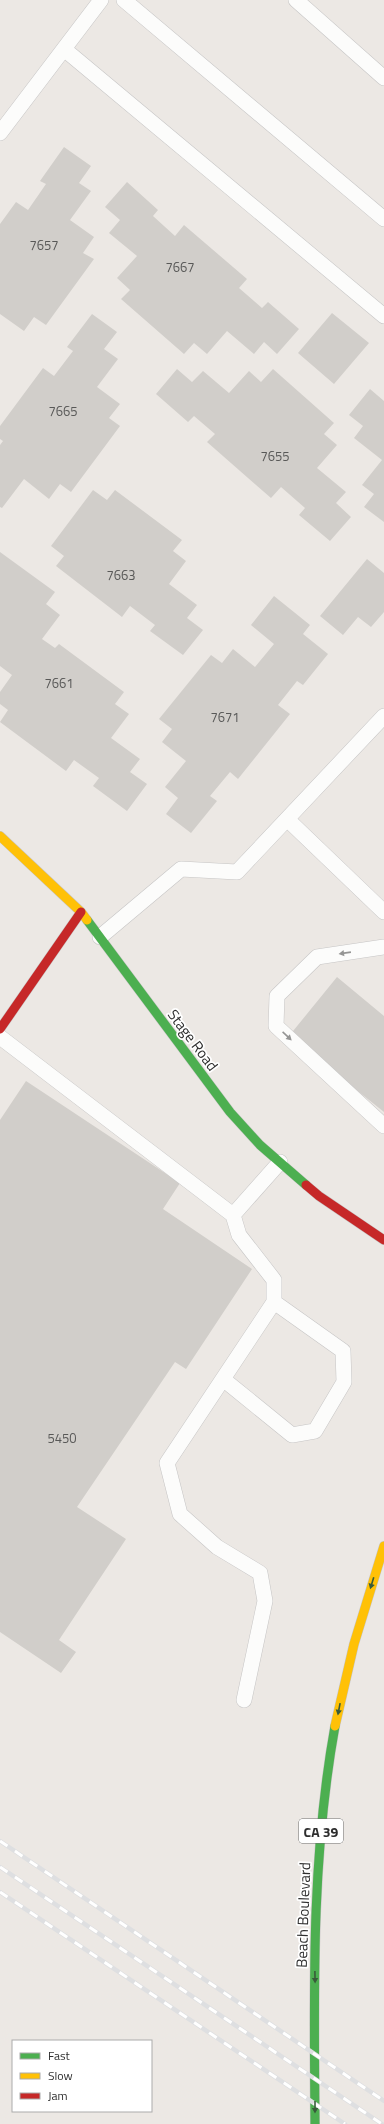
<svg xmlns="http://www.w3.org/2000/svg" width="384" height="2124" viewBox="0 0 384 2124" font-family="'Titillium Web',sans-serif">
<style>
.building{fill:#d1ceca}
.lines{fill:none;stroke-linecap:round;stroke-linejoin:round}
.lane-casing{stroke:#c6c5c5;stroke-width:16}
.fast-casing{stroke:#c6c5c5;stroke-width:10}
.slow-casing{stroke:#c6c5c5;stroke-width:10}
.jam-casing{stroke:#c6c5c5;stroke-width:10}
.lane{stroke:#fcfcfb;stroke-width:15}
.fast{stroke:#4caf50;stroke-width:9}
.slow{stroke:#ffc107;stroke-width:9}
.jam{stroke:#c62828;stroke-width:9}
.rail-casing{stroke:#dedfe1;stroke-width:4.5}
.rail{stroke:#fff;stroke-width:3;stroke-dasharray:9;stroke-linecap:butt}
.oneway{fill:#959594}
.oneway2{fill:#385b3a}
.labels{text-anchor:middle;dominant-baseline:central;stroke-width:3.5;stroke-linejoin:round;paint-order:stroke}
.number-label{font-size:13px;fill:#585857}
.shield{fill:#fff;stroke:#6d6d6d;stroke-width:1}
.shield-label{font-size:14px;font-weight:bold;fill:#2e2e2e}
.street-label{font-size:15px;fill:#2e2e2e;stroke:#fff}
</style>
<rect width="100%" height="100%" fill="#ece8e4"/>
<path class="building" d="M64 147 91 166 79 183 91 191 70 220 94 237 83 253 94 259 46 325 34 317 24 331 0 314V224L16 202 28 210 46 184 40 181Z
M127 182 158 210 153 216 175 236 184 225 247 279 239 288 262 308 268 302 299 329 277 354 264 342 254 354 227 331 207 354 194 343 184 354 121 299 130 290 117 278 137 256 109 233 120 220 105 207Z
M332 313 369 343 334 384 298 353Z
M92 314 117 332 104 349 118 359 97 387 120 404 109 418 120 426 71 492 60 484 49 499 24 479 2 508 0 507V445L3 441 0 439V426L43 368 54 376 73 351 67 347Z
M177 369 192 382 203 371 229 393 249 371 261 382 273 369 334 423 324 434 337 445 317 468 346 492 336 503 351 517 330 541 299 515 305 508 281 487 271 498 207 442 215 434 194 416 188 422 156 394Z
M370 389 384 401V522L364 507 374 494 362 485 382 460 354 438 363 426 349 415Z
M93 490 107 500 115 490 182 540 173 551 186 561 169 584 197 605 187 618 203 630 183 655 150 631 155 625 130 606 122 617 56 566 64 556 51 546Z
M0 552 55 592 46 604 60 615 42 639 55 648 59 644 124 692 115 704 129 714 111 738 140 759 130 772 147 784 127 811 93 786 99 778 74 760 66 771 0 722 8 710 0 704V692L12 675 0 666Z
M367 559 384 573V612L371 627 358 617 343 635 320 616Z
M274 596 310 625 303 634 328 654 303 685 297 681 278 705 290 714 238 779 230 772 210 796 217 801 191 833 166 814 178 798 165 787 186 761 162 742 172 729 159 719 211 655 222 663 233 649 255 667 274 644 251 625Z
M337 977 384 1016V1112L289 1036Z
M26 1081 180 1183 163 1209 252 1269 186 1369 175 1362 77 1507 126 1539 59 1640 76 1652 61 1673 0 1632V1120Z"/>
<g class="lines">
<g class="lane-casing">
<path id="lane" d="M124 0 384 219
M296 0 384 78
M64 49 384 316
M0 133 101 0
M287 819 384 912
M100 937 181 869 237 872 384 716
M384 947 317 957 277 996 276 1026 384 1126
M0 1037 233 1215
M223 1379 292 1435 315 1431 344 1382 343 1351 274 1302
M244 1700 265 1601 260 1573 217 1547 180 1514 167 1463 274 1302V1280L239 1235 233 1215 280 1162"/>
</g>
<g class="fast-casing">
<path id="fast" d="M87 920 230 1112 260 1145 306 1185
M315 2124C314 1990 311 1858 335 1726"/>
</g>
<g class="slow-casing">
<path id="slow" d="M0 836 81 912 87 920
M335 1726 354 1644 384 1546"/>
</g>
<g class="jam-casing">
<path id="jam" d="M0 1029 81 912
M306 1185 319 1196 384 1240"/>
</g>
<use href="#lane" class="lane"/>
<use href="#fast" class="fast"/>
<use href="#slow" class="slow"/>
<use href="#jam" class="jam"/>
<g class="rail-casing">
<path id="rail" d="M0 1841 384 2101
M0 1867 382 2124
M0 1892 345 2124"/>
</g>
<use href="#rail" class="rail"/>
</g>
<defs><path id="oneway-solid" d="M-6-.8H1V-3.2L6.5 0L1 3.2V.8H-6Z"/></defs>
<g class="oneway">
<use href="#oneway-solid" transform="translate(345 953) rotate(172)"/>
<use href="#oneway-solid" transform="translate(287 1036) rotate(43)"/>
</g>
<g class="oneway2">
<use href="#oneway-solid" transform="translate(372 1583) rotate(107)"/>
<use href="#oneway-solid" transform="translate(339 1709) rotate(101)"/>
<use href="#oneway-solid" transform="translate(315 1977) rotate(89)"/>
<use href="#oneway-solid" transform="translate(315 2107) rotate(90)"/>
</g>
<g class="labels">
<g class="number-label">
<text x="44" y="245">7657</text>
<text x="180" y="267">7667</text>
<text x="63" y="411">7665</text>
<text x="275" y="456">7655</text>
<text x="121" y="575">7663</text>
<text x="59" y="683">7661</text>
<text x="225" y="717">7671</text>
<text x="62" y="1438">5450</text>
</g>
<rect class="shield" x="299" y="1819" width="44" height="24" rx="3"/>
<g class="shield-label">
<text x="321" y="1831">CA 39</text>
</g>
<g class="street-label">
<text transform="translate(193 1040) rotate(53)">Stage Road</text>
<text transform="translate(303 1915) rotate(-88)">Beach Boulevard</text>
</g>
</g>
<rect x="12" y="2040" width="140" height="72" fill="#ffffff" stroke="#ababab"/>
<rect x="20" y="2053" width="20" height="6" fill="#4caf50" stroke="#ababab"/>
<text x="48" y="2060" font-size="12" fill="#2e2e2e">Fast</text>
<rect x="20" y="2073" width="20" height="6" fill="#ffc107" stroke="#ababab"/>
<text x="48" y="2080" font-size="12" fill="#2e2e2e">Slow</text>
<rect x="20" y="2093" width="20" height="6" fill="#c62828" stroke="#ababab"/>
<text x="48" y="2100" font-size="12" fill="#2e2e2e">Jam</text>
</svg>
